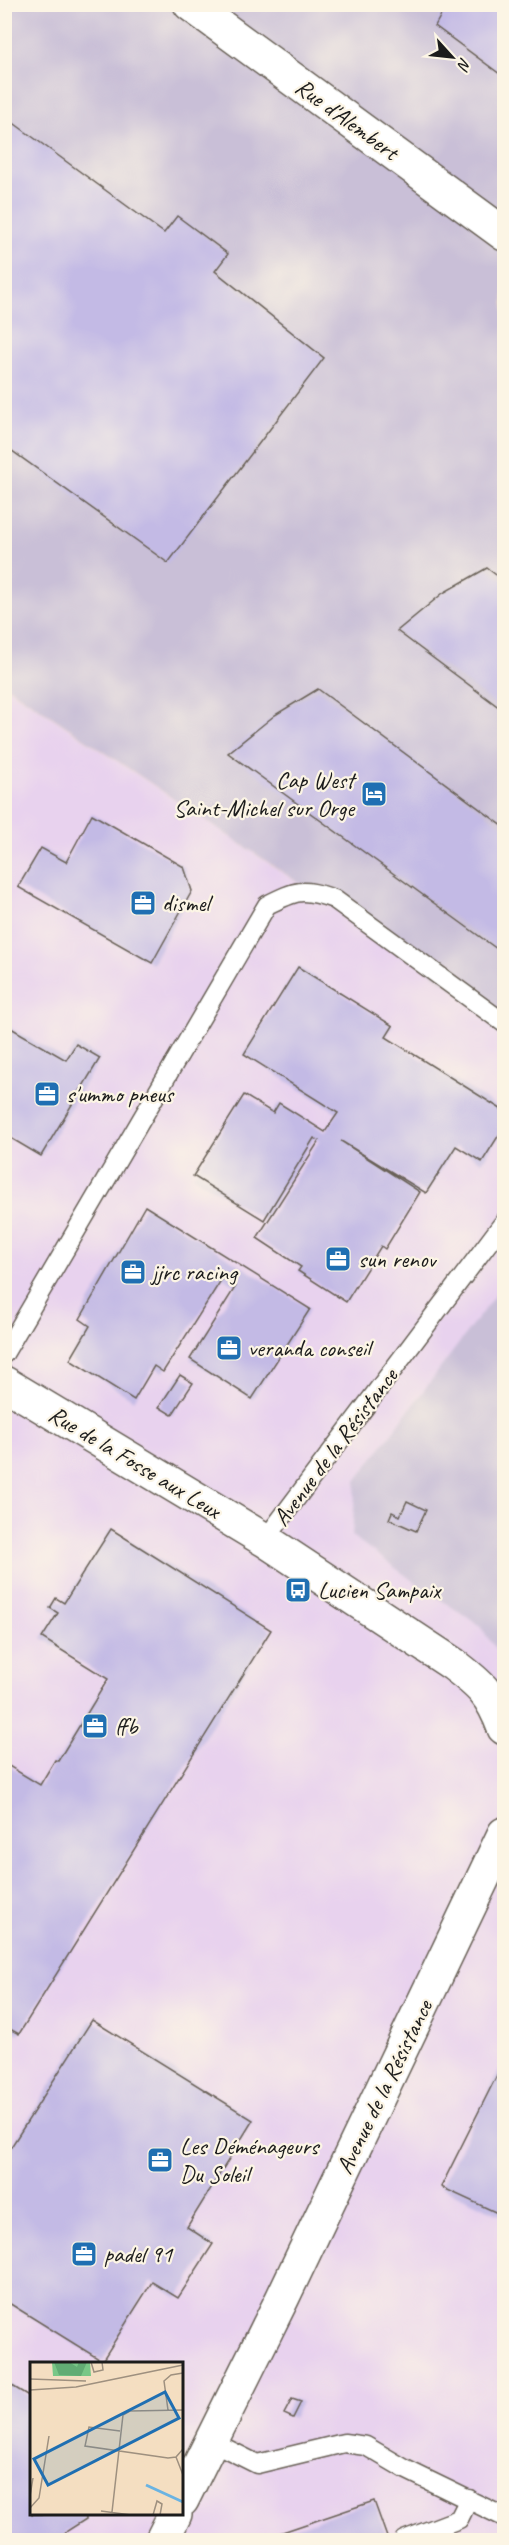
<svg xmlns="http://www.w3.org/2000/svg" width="509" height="2545" viewBox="0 0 509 2545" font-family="Caveat,sans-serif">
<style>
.built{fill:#e8d2ee;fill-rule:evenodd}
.industrial{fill:#c9bfd7}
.building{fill:#c3bae5}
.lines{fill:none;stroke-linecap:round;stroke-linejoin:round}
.lane-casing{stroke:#686056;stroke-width:21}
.street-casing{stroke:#686056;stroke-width:36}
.lane{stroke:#fff;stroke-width:18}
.street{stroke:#fff;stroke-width:33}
.labels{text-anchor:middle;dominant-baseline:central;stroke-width:4.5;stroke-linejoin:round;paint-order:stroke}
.street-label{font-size:24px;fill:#1c1c1c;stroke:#fcf5e5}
.poi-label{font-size:24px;fill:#1c1c1c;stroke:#fcf5e5;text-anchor:start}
.inset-river{fill:none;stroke:#6ab3e2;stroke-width:3}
.inset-road{fill:none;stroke:#9e907f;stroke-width:1.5}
.view{fill:#1f6fb2;fill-opacity:0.15;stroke:#1f6fb2;stroke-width:3}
.inset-edge{fill:none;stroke:#1c1c1c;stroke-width:3}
</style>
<rect width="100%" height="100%" fill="#fcf5e5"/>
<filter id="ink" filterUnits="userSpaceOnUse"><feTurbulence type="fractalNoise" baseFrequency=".0167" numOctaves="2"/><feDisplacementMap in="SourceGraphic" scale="12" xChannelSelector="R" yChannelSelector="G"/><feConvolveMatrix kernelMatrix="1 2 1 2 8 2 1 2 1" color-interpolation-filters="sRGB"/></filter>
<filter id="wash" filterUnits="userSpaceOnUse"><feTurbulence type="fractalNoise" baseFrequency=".008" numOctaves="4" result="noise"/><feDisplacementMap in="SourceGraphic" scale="24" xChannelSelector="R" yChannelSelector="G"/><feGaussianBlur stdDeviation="1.35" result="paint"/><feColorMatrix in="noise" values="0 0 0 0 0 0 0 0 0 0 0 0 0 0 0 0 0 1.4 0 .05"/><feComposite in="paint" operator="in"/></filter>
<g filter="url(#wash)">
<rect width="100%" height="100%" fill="#f4dec1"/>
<path class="built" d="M4 685 419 964 504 1025V2540H5ZM32 2364H182V2514H32Z"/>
<path class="industrial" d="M4 5H504V1025L419 964 5 685Z
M504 1283V1661L479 1625 420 1586 352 1536 356 1481Z"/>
<g id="blocks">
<path class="building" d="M447 4H504V77L435 26Z
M4 116 164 233 177 216 228 254 215 271 324 358 168 563 4 445Z
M487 568 504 581V711L397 631 443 593Z
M318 689 504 827V938L497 949 228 753 275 715Z
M92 814 184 867 192 891 152 963 18 887 41 848 66 862Z
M298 967 393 1026 386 1037 504 1111V1127L482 1162 456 1146 426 1193 341 1141 420 1192 385 1249 381 1246 346 1302 298 1271 301 1267 257 1238 319 1141 314 1138 264 1220 193 1176 244 1095 273 1113 279 1103 325 1132 338 1113 244 1054Z
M4 1024 66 1060 76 1044 100 1058 41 1156 4 1134Z
M145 1206 310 1309 252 1399 190 1359 236 1286 223 1277 163 1372 154 1366 134 1400 70 1360 90 1326 80 1319Z
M180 1375 193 1383 172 1415 159 1407Z
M407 1501 426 1510 416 1531 389 1519 392 1512 400 1516Z
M111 1529 271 1630 19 2034 4 2026V1763L40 1785 55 1760 58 1761 108 1679 42 1638 58 1613 50 1608 56 1598 64 1603Z
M92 2020 253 2120 187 2227 213 2244 178 2298 152 2282 102 2361 4 2300V2158Z
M504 2061V2216L441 2187Z
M4 2381 32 2398V2514H86V2519L67 2531 60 2540H4Z
M292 2399 301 2402 293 2418 284 2414Z
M374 2501 388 2540H259Z"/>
</g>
</g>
<g filter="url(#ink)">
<use href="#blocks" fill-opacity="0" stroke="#686056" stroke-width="1.5"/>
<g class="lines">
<g class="lane-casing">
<path id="lane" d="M4 1354 267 905C297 890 302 888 334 899L504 1023
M265 1540 504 1222
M211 2441 257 2464 344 2443 366 2446 405 2469 504 2517
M404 2540 459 2519 469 2499"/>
</g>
<g class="street-casing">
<path id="street" d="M190 4 504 234
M4 1383 265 1540 453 1664C482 1686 491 1694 504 1728
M182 2500 282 2299 504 1834
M162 2540 175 2514"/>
</g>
<use href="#lane" class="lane"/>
<use href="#street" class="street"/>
</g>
</g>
<defs>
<g id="hotel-square" transform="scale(1.35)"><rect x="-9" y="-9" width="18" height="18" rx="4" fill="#1f6fb2" stroke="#fcf5e5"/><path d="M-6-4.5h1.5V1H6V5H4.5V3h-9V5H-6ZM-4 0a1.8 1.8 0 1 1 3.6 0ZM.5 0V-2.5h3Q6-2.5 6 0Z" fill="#fff"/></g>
<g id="office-square" transform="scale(1.35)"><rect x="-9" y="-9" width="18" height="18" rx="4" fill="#1f6fb2" stroke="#fcf5e5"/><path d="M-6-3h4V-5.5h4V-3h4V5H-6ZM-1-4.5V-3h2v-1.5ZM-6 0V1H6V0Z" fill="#fff"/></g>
<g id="bus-square" transform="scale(1.35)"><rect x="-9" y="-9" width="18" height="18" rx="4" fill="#1f6fb2" stroke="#fcf5e5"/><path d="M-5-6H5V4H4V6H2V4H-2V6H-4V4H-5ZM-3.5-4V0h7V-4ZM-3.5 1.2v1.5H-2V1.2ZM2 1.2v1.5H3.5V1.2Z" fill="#fff"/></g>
</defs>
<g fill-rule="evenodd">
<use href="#hotel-square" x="374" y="794"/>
<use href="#office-square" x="143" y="903"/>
<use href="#office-square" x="47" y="1094"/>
<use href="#office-square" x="338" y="1259"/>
<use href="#office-square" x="133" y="1272"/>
<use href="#office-square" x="229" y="1348"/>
<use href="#bus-square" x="298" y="1590"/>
<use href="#office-square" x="95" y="1726"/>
<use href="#office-square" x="160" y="2160"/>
<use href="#office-square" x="84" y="2254"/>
</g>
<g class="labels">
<g class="street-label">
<text transform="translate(347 119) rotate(36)">Rue d'Alembert</text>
<text transform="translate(335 1447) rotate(-53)">Avenue de la Résistance</text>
<text transform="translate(135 1462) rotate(31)">Rue de la Fosse aux Leux</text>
<text transform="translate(384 2087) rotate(-64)">Avenue de la Résistance</text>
</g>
<g class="poi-label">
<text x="354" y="780" text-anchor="end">Cap West<tspan x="354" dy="28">Saint-Michel sur Orge</tspan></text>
<text x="162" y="903">dismel</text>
<text x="66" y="1094">s'ummo pneus</text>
<text x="358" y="1259">sun renov</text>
<text x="152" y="1272">jjrc racing</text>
<text x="248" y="1348">veranda conseil</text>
<text x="318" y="1590">Lucien Sampaix</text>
<text x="115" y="1726">ffb</text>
<text x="180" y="2146">Les Déménageurs<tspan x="180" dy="28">Du Soleil</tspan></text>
<text x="104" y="2254">padel 91</text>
</g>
</g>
<g transform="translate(30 2362)">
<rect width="153" height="153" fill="#f4dec1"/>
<path d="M22 0H60L61 14H23Z" fill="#79c787"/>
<path d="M24 0H39L47 5 49 0H57L51 14 29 13Z" fill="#62ac74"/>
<path class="inset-river" d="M116 123 153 140"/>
<path class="inset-road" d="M61 0 64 10 73 8 72 0M0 17 56 19M0 28 46 25 153 3M138 48 134 19 141 13 153 11M90 69 59 65 55 84 138 96 146 95 153 87M146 95 153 113M0 134 3 116M0 146 9 136 19 74M71 149 101 153M82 150 93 53 100 49 153 48M35 153H58M123 153 127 139 132 142 130 153"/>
<path class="view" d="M135 30 149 56 18 123 4 97Z"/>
<rect width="153" height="153" class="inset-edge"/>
</g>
<rect width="509" height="2545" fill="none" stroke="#fcf5e5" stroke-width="24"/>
<g transform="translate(452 57) rotate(117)" stroke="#fcf5e5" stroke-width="4.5" paint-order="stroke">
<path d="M0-4.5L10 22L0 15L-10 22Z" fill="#1c1c1c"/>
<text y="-9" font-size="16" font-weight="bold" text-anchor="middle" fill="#1c1c1c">N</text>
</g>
</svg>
